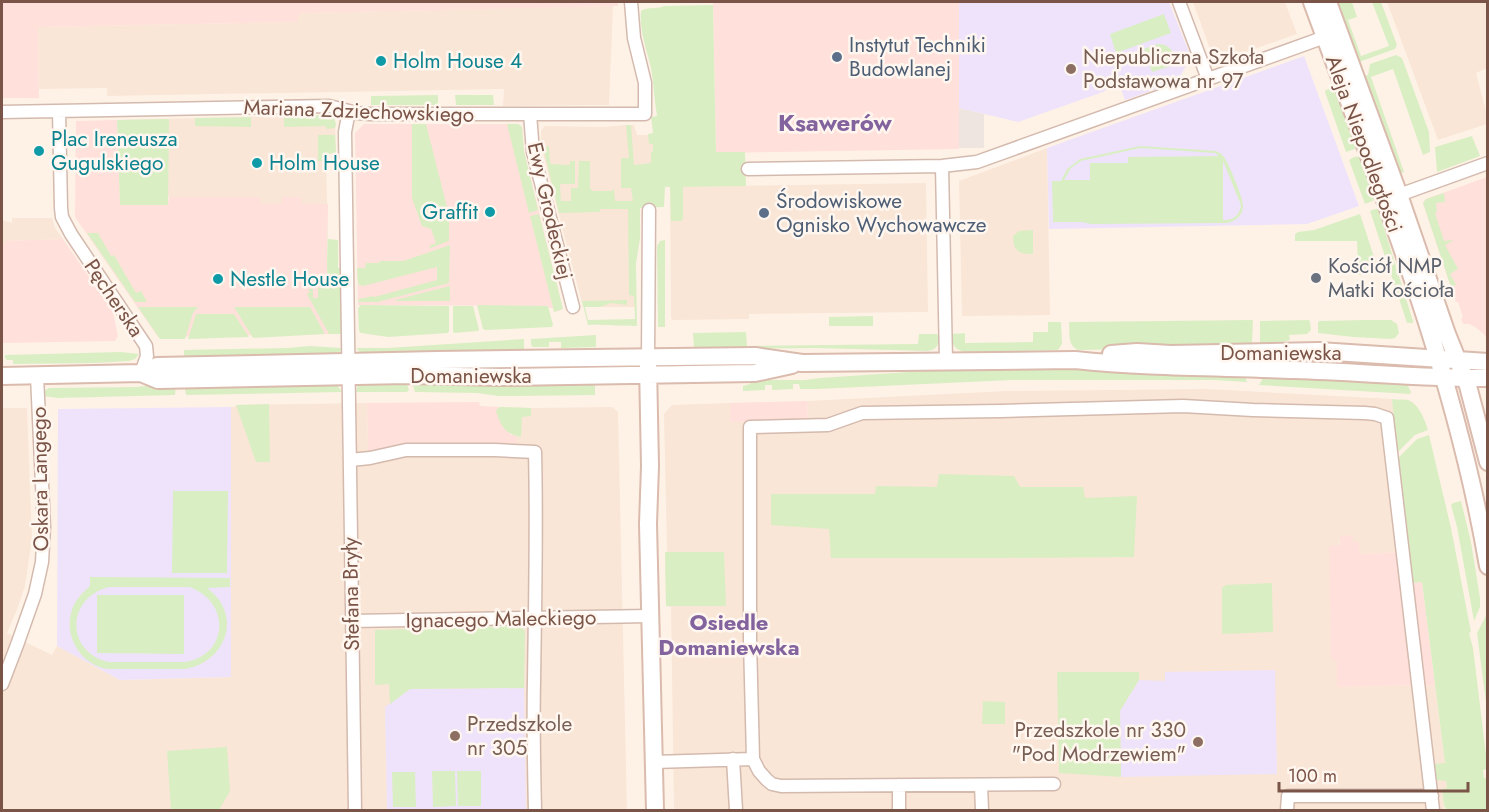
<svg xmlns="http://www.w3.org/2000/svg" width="1489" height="812" viewBox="0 0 1489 812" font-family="Jost,sans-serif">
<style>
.residential{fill:#f9e6d7}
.commercial{fill:#ffe0da}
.industrial{fill:#eee5e0}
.education{fill:#efe3fb}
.green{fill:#daeec3;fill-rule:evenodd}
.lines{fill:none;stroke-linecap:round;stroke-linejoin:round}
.street-casing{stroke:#d4baae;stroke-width:15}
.secondary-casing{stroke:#dabbad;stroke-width:20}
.street{stroke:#fff;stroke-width:12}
.secondary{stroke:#fff;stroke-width:16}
.service-dot{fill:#5c6f8a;stroke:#fff7ef;stroke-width:2}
.culture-dot{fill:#0f9aa8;stroke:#fff7ef;stroke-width:2}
.education-dot{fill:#8d6e63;stroke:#fff7ef;stroke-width:2}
.worship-dot{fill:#6b7280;stroke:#fff7ef;stroke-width:2}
.labels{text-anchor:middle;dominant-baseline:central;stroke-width:5;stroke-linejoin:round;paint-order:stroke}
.service-label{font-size:21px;fill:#4e5e75;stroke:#fff7ef;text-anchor:start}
.education-label{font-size:21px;fill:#785e54;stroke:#fff7ef;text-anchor:start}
.culture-label{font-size:21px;fill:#0d838f;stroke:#fff7ef;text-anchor:start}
.street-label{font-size:21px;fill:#7b5448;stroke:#fff7ef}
.worship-label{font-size:21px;fill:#5b616d;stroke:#fff7ef;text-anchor:start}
.neighbourhood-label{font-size:22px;font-weight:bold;fill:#83639e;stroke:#fff7ef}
.quarter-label{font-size:24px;font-weight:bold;fill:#83639e;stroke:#fff7ef}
</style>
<rect width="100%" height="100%" fill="#fef2e7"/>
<path class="residential" d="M1193 2H1285L1297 34 1215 63Z
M1387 2H1487V68L1476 73 1487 115V124L1438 140Z
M613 6 609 105 503 106 504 89 107 96V88L39 89 38 27 297 22 298 17 302 13Z
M329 115 334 118 335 121 336 153 326 154 327 204H301V197L282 204H260V197H169L117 120Z
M626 125H634L637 135H653L657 207 633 209 635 307H583L541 146V131L545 126 604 127Z
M1047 148 1050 315 962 316 959 181Z
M926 183 928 312 749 314V319L672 320 671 318 670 187Z
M12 218H52L55 228 63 239 7 241 2 247V220L12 223Z
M1207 389 1392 399 1409 552 1359 554 1353 542V536H1340L1332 660H1337L1338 687 1435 685 1445 764H1435L1434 766 1436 780H1446L1447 789H1442L1444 810H674L671 607 666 606 665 552H667L664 414 672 405 730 403V422L808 421 807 401 1007 391Z
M367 403 368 452 398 446 516 443 500 407 531 408 612 407 618 412 627 810H2V408H27L32 539 25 586 18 607 7 633 52 655 57 646 120 680 231 677V407H235L236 405Z"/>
<path class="commercial" d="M2 2H618V6L302 13 298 17V22L38 27 39 98H2Z
M713 2H959V149L716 153Z
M117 120 120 205 168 204 169 197H260L261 204H282V197H301L302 204H328L327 265 330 334 158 337 75 217 76 121Z
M364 124H518L522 127 524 151 563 309 554 312 553 308H549L548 306 358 305 355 133Z
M1487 177V339L1484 334 1475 327 1469 324H1463L1461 318 1463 317 1458 302H1456L1423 203 1426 199Z
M63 239 113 312 118 336 115 341 2 343V247L6 241Z
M807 401 808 422H730V403Z
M479 402 480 406 500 407 498 408 511 435 516 436V443L398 446 368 453 367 403Z
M1353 535V542H1359V554L1409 552 1413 583 1422 582 1435 685 1337 687V660H1331L1329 546 1340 545V536Z"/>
<path class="industrial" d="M959 108 984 114V148H959Z"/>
<path class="education" d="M959 2H1169L1191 57 1177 82 1125 100 1118 82 1106 86V90L1103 92 1018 122 959 108Z
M1304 56 1359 206 1307 224 1049 229 1047 148Z
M231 407V677L120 680 57 646 58 409Z
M1275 670 1277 774 1121 777 1120 711 1139 680 1165 681V672Z
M524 688 526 810H387L385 707 410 689Z"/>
<path class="green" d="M1337 2H1352L1357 17 1348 20 1361 56 1389 46 1372 2H1381L1397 45 1395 49 1359 62Z
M713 5 716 152H745L746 186 683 187V219L681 221H671L670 187H665L664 207 640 208V238L636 264 637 326C621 326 604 324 588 325L582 301 627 300V305L611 303 600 307H585L588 320 635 319 634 296 629 295 628 209H600V212L559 213 543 147 549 146 550 162 551 164 568 165 570 164V161H575V184H560L561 201H571V188H578L579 161H590V188L592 191H612L614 189 615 201H633L631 188H621V158H629L626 125H631L634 165 651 163V152L653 151V144H649L648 134 653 133 651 117 657 116C654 100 654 84 651 68 647 50 639 30 641 11 648 6 656 10 664 6Z
M1164 14 1171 33 1116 53 1110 34Z
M1157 44C1170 44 1176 52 1174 65L1152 72 1144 49Z
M1396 55 1402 58 1429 132 1430 152 1423 155 1393 69 1371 77 1404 172 1399 174 1364 76 1368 75 1370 64Z
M1336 86 1358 148 1346 152 1325 92 1326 90Z
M438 95V105H371V96Z
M455 95H493L494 105H456Z
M329 115 334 118 336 124 335 128 326 129V126L284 127V116Z
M251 117V127L195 126V118Z
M169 119 168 205H120L117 120Z
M412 124H426L449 215V241L430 248 429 246 436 243 431 229 422 226 412 198Z
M507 124H518L522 127 524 151 538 210 529 213Z
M318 135H335L336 153 326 154V161H318Z
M1472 136 1480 156 1437 172 1435 147Z
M1140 146 1216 151C1220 153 1221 153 1224 157 1228 162 1244 200 1243 206 1243 215 1236 221 1228 223L1091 224 1082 222H1053L1052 181H1061L1067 169 1080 159ZM1140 148 1215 153 1219 156 1128 157V163H1090V180H1064L1071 168 1081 161ZM1223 161 1241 205C1240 215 1233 221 1223 220Z
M1361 156 1375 196 1373 201 1365 204 1349 160 1354 157Z
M1444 193 1445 202 1436 203 1437 212 1435 213 1444 241 1454 240 1445 245 1458 269 1450 274 1456 285 1451 287 1423 203 1426 199Z
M1375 209H1378L1413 321V323H1407L1370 211Z
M539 214 563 309 554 312 530 216Z
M1360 214 1378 269 1377 274 1358 275 1357 241H1295V234L1298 232 1314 230Z
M328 223V239L338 240V268H342L343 334H329L307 294 310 292 308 289H313V298H318V288H328L327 264Z
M1033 230V254C1019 254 1013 251 1013 236L1019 231Z
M87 233H98L111 256 114 255 136 293 141 291 147 302H135Z
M665 240V327H658L657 246 660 241Z
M450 245 449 283 378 302H358L359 299 373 296 374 297 437 280V267L363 286 359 285 358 283 357 268H365L366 263H379L380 261H403Z
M450 286V301H396L395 300Z
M360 305 449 306V331L448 333 388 337 361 333 359 331 358 309Z
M477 305 548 306 553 325 552 327 485 330 483 329Z
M453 306H473L479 329 478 331 454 333 453 331Z
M138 307H198L193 313 185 339H160Z
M234 307H310L325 334 253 338Z
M196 314H234L249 337 188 339Z
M873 316V326H829V317Z
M1253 320 1252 344 1250 347 1078 350C1067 345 1070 333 1069 322Z
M1309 320 1310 322 1311 330 1307 334 1289 335 1290 340 1269 345H1262L1260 343V321Z
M1365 320H1391L1397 324 1399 333 1395 338 1391 339 1353 337 1318 333V323L1319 321Z
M1048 322H1061L1062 344 1058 350 965 352C953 349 952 344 952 334L965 333V343L1033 342V332H1048Z
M746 332 747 346 918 344 919 334H937L939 337C939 346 936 350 927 351L816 348 694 349 693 333Z
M596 335V347L561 348V342H549V347H533L531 345V339Z
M524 339V352L362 354 356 348H388Z
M309 346 342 348 340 352 336 356 184 360V350L288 348Z
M121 352 139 354 135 359 129 361 96 363 15 364H13V360H7L5 358V355Z
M1128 368 1245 376 1247 382 1214 380H1012L817 389H800L799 384H793V389L772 390V385H765V390L743 391V386L750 384 751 380H805L820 378 924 371Z
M1271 375 1407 384 1411 392 1410 394 1259 385 1263 378Z
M417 380 595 382V395L517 396H498L477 393 415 392 413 386 414 384H417Z
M362 381H381V384H407L409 390 407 392H356L358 385Z
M333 382 337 385 342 392 186 395 184 383Z
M176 383 175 395 59 398 42 396 44 391 49 388 135 387Z
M1392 399C1397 400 1404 399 1408 400 1419 404 1425 420 1428 430L1415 435 1397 453Z
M269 404 270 462H256L236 405Z
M500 407 531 408V416L522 417 521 437C505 434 500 426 496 410Z
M1429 435 1451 528 1471 632 1469 633 1473 648 1487 763V769L1483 770 1484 778H1487V810H1447L1444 806 1442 789 1447 788 1446 781 1436 780 1434 766 1435 764 1445 763 1422 582 1413 583 1398 458 1417 439Z
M939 474 1014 476 1020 487H1083L1085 498 1137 496 1134 557 1001 558H831L829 529 771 525V494H875L876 486 937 487Z
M173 491H228L227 573H172Z
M1461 501 1471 542 1480 598V607L1474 621 1457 527 1451 505 1453 503Z
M665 552H724L726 606H666Z
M90 577 230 578V587L207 588C243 614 227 662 185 669H109C83 667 64 638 71 613 74 601 81 594 90 586ZM109 587H189C231 601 229 655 185 662H109C65 652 66 598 109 587Z
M1272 583 1273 632 1222 634V588L1226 585Z
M97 595H184V654L97 653Z
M1487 614H1488L1487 710 1477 633Z
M520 626 525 631 524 688 410 689 390 704 389 684 375 685V630Z
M1057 672H1139V680L1120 711 1121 777 1059 773Z
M983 701 1005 702V724H982Z
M227 747 230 791 219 810H171L167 751Z
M455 771 456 806 433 807 432 771Z
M457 771H481V806H458Z
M392 772H415L416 807H393Z"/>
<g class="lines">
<g class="street-casing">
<path id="street" d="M1179 2 1208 79
M59 111 61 208 62 217 71 234 146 346 147 356 141 373
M349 111 345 132 355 810
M2 112 329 106 357 113 370 114H645V83L634 38 631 2
M530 114 533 152 573 307
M942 166 946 361
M748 169 942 166 977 162 1325 37
M1399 195 1488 163
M648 358 649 210
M350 460 370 458 406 450H495L535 452C537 528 535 605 534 682 533 725 534 768 535 810
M351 621 650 616
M2 684 17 645 35 594 42 562 44 527 37 376
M733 759 736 810
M654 762 753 759
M1054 784 781 786 772 784 767 780 759 771 753 759 750 640V427L828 425 862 413 1001 411 1183 406 1253 410 1365 413 1375 414 1387 418 1433 810
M899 785V810
M981 785 982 810
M1287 810 1288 796H1432"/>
</g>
<g class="secondary-casing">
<path id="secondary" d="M1312 2C1380 187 1455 371 1488 566
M1328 2 1399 195 1447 334 1468 386 1488 462
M1111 354 1137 352 1171 354 1319 351 1488 362
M648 365 650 466 648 524 655 810
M141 373 158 380 408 375 501 377 755 373 792 365
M2 376 141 373 157 366 437 360 755 356 802 363 1075 360C1148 368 1221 367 1295 370 1359 372 1423 378 1488 378"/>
</g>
<use href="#street" class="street"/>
<use href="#secondary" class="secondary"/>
</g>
<g class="service-dot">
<circle cx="837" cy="57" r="6"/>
<circle cx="764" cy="213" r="6"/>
</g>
<g class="culture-dot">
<circle cx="381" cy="61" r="6"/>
<circle cx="39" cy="151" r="6"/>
<circle cx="257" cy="163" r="6"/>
<circle cx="490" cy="212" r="6"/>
<circle cx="218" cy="279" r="6"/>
</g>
<g class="education-dot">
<circle cx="1071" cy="69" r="6"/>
<circle cx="455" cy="736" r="6"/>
<circle cx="1198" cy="742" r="6"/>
</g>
<circle class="worship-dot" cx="1316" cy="278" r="6"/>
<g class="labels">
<g class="service-label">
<text x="849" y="45">Instytut Techniki<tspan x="849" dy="24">Budowlanej</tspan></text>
<text x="776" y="201">Środowiskowe<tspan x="776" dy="24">Ognisko Wychowawcze</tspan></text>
</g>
<g class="education-label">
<text x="1083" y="57">Niepubliczna Szkoła<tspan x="1083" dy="24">Podstawowa nr 97</tspan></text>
<text x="467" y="724">Przedszkole<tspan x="467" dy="24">nr 305</tspan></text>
<text x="1186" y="730" text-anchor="end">Przedszkole nr 330<tspan x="1186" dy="24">"Pod Modrzewiem"</tspan></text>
</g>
<g class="culture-label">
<text x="393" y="61">Holm House 4</text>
<text x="51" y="139">Plac Ireneusza<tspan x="51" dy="24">Gugulskiego</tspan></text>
<text x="269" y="163">Holm House</text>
<text x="478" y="212" text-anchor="end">Graffit</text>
<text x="230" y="279">Nestle House</text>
</g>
<g class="street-label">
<text transform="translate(359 111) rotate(2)">Mariana Zdziechowskiego</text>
<text transform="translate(1364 144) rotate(70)">Aleja Niepodległości</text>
<text transform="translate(550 211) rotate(77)">Ewy Grodeckiej</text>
<text transform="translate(114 298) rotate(56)">Pęcherska</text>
<text x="1281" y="353">Domaniewska</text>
<text x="471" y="376">Domaniewska</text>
<text transform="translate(40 479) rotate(-91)">Oskara Langego</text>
<text transform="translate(351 594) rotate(-91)">Stefana Bryły</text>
<text transform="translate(501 619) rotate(-1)">Ignacego Maleckiego</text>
</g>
<g class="worship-label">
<text x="1328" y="266">Kościół NMP<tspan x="1328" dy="24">Matki Kościoła</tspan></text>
</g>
<g class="neighbourhood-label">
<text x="729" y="622">Osiedle<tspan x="729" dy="25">Domaniewska</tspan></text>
</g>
<g class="quarter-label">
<text x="835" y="122">Ksawerów</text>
</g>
</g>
<rect width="1489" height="812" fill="none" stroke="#7b5448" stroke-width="6"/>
<path d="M1279 782v9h189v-9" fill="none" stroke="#7b5448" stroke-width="3"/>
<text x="1288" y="782" font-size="18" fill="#7b5448" stroke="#fff7ef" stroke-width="4.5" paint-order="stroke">100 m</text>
</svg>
